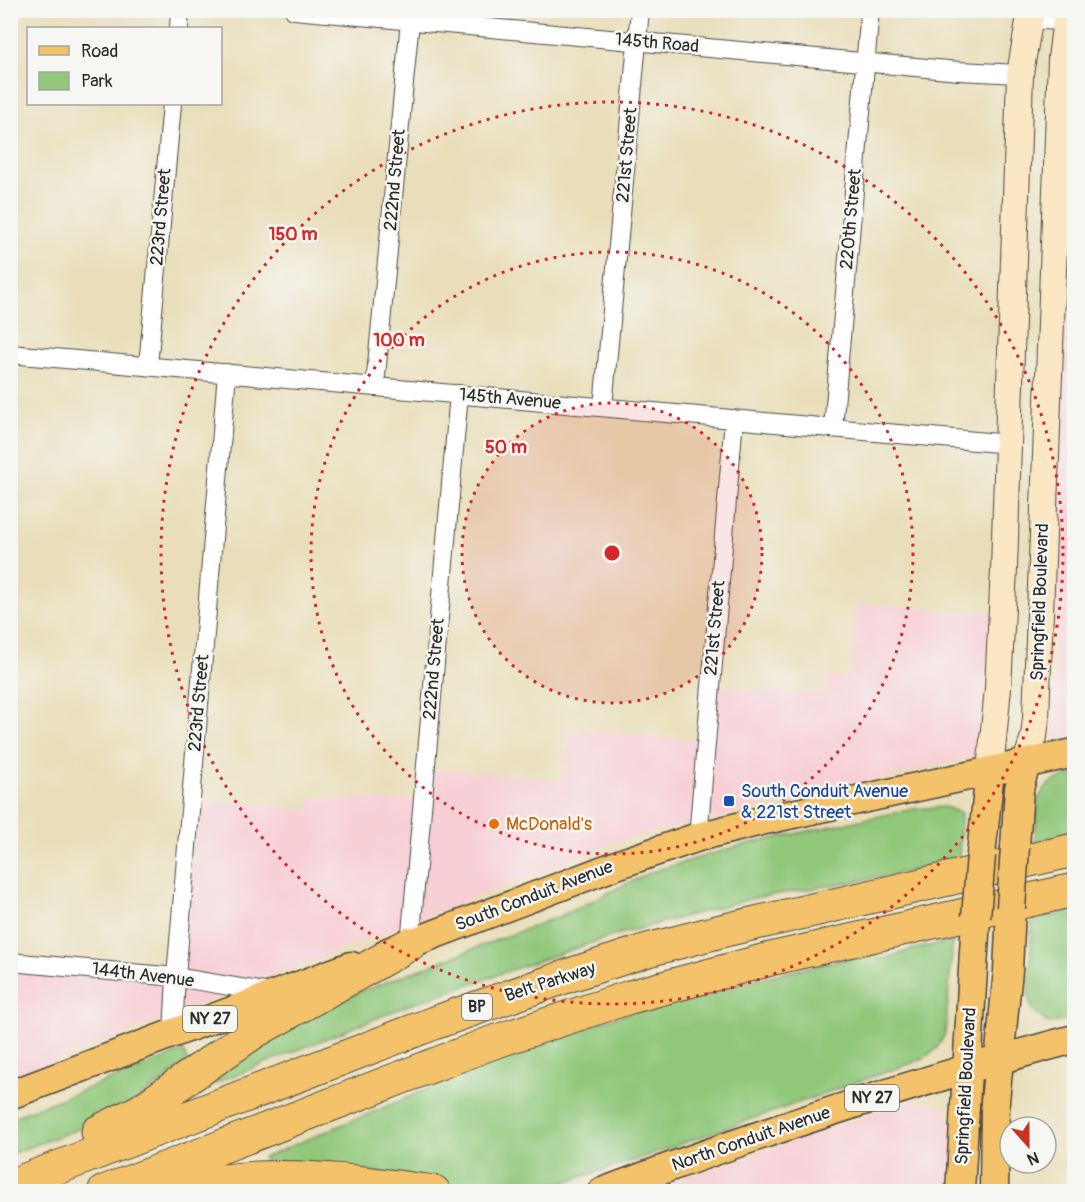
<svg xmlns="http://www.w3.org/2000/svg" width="1085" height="1202" viewBox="0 0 1085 1202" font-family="Pangolin,sans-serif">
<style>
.built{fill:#f7cfd5}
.green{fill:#90c779;stroke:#5e7952;stroke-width:1.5}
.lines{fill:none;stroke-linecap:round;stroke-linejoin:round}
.street-casing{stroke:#484640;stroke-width:20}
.secondary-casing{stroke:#484640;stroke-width:28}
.primary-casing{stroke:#484640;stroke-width:31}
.highway-casing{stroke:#484640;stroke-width:35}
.street{stroke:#fff;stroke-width:18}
.secondary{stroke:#fbe7c3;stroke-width:26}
.primary{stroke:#f4c26a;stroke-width:28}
.highway{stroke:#f4c26a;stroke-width:33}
.primary-bridge-casing{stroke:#484640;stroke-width:31;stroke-linecap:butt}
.primary-bridge{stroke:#f4c26a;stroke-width:28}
.ring{fill:none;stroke:#d62828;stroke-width:3;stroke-dasharray:3 6}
.transit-dot{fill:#1a4fb4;stroke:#f6f6f2;stroke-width:2}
.food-dot{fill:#e8710a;stroke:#f6f6f2;stroke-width:2}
.labels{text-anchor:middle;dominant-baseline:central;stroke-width:5;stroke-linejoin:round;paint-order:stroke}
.shield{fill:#f6f6f2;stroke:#686867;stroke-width:1.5}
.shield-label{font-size:16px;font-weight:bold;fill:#2b2b2b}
.street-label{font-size:18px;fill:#2b2b2b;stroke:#f6f6f2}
.transit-label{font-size:18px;fill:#164399;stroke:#f6f6f2;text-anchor:start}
.food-label{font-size:18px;fill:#c56008;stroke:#f6f6f2;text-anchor:start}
.centre{fill:#d62828;stroke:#f6f6f2;stroke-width:3}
.ring-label{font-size:18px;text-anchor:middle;font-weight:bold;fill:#d62828;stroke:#f6f6f2;stroke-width:5;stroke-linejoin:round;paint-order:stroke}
</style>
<rect width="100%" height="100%" fill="#f6f6f2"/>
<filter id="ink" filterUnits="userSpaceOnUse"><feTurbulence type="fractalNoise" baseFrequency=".0167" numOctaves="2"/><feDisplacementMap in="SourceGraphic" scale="12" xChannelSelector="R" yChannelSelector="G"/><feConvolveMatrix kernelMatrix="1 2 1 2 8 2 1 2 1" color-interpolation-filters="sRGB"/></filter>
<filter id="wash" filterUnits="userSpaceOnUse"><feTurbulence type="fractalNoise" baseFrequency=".008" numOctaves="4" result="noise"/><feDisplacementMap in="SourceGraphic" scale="24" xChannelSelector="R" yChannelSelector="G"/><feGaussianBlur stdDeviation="1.35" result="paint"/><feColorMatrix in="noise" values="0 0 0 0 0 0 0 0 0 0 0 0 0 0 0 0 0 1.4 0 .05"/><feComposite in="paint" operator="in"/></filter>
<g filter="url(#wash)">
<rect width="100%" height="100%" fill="#e9deb9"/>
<path class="built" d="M1064 227 1074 228V734L1052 739Z
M855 604 1000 614 981 755 625 839 11 1078V966L181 983 199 798 309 810 310 798 429 800 431 768 562 780 570 729 707 741 711 686 825 694 826 676 849 677Z
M920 1100 942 1106 948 1115 953 1139 951 1191 646 1192 900 1103Z"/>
<path class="green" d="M1074 44V228L1064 227Z
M1074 774V830L1035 842C1038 805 1031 784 1074 774Z
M945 807 961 813 959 860 882 877 754 898 612 936 414 1003 174 1100 286 1020 563 915 651 872 742 845 913 809Z
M1074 909V1018L1049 1024 1033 1011 1029 999 1032 921Z
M953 941 945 1034 937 1048 923 1059 615 1167 560 1183 494 1190 365 1171 265 1162 263 1158 552 1037 690 994 876 952 879 960 914 949Z
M184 1051 187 1062 135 1102 78 1129 11 1154V1118Z"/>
</g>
<g filter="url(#ink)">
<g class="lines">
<g class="street-casing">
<path id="street" d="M294 10 959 71 1020 74
M1029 19 1074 22
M179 28 180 10
M10 354 1009 444
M148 366 172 104
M375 386 411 10
M603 407 640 10
M833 428 870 10
M698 837 734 419
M410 944 459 394
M10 962 176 977 271 993
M173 1033 176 977 227 373"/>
</g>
<g class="secondary-casing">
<path id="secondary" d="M1026 763 1034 736 1036 718 1061 59 1067 10
M990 771 998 688 1004 569 1020 74 1031 10"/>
</g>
<g class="primary-casing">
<path id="primary" d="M1015 847 1019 789 1026 763
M981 855 990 771
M388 952 622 863 698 837 765 820 1074 753
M10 1095 351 966
M602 1192C757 1134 915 1081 1074 1039
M960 1192 976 917
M994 1192 995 1101 1008 971 1011 908"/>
</g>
<g class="highway-casing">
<path id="highway" d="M98 1132 140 1111 254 1032 410 944
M10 1186 434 1023 576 973 648 950 721 931 1074 850
M104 1192 491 1043 630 997 770 959 1074 890
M165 1192C259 1167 340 1179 434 1192"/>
</g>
<use href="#street" class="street"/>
<use href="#secondary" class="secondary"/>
<use href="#primary" class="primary"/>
<use href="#highway" class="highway"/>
<g class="primary-bridge-casing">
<path id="primary-bridge" d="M1011 908 1015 847
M976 917 981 855"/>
</g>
<use href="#primary-bridge" class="primary-bridge"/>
</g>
</g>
<circle cx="612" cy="553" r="150" fill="#d62828" fill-opacity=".12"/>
<g class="ring">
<circle cx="612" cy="553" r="150"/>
<circle cx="612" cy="553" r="301"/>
<circle cx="612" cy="553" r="451"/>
</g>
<rect class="transit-dot" x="723" y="795" width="12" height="12" rx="3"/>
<circle class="food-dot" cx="494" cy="824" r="6"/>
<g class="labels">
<g class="shield">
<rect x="462" y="994" width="30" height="26" rx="4.5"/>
<rect x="183" y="1006" width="54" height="26" rx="4.5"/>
<rect x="845" y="1085" width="54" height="26" rx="4.5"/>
</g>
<g class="shield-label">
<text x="477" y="1007">BP</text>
<text x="210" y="1019">NY 27</text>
<text x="872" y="1098">NY 27</text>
</g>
<g class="street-label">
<text transform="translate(657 43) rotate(5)">145th Road</text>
<text transform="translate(627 155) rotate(-85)">221st Street</text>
<text transform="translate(395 180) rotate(-85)">222nd Street</text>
<text transform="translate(161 217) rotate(-85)">223rd Street</text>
<text transform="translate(851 219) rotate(-85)">220th Street</text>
<text transform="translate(510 399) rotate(5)">145th Avenue</text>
<text transform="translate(1040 602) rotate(-88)">Springfield Boulevard</text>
<text transform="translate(715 628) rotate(-85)">221st Street</text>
<text transform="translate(434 669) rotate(-85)">222nd Street</text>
<text transform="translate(199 703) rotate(-85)">223rd Street</text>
<text transform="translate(534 896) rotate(-21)">South Conduit Avenue</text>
<text transform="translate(143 975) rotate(7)">144th Avenue</text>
<text transform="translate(550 982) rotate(-18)">Belt Parkway</text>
<text transform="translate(966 1086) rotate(-87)">Springfield Boulevard</text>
<text transform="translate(751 1139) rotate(-19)">North Conduit Avenue</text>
</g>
<g class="transit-label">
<text x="741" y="791">South Conduit Avenue<tspan x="741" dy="21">&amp; 221st Street</tspan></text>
</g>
<g class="food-label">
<text x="506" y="824">McDonald's</text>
</g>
</g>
<circle cx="612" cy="553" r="9" class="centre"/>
<g class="ring-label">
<text x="293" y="240">150 m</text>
<text x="399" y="346">100 m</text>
<text x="506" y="453">50 m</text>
</g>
<rect width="1085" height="1202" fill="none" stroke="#f6f6f2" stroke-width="36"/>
<rect x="27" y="27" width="195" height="78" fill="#f6f6f2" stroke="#a5a5a2" stroke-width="1.5"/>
<rect x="39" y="46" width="30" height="9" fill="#f4c26a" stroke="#a5a5a2" stroke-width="1.5"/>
<text x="81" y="57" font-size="18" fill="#2b2b2b">Road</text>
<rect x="39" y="72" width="30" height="18" fill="#90c779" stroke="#a5a5a2" stroke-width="1.5"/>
<text x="81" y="87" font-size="18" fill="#2b2b2b">Park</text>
<g transform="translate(1028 1145) rotate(159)"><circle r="28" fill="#f6f6f2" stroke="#a5a5a2" stroke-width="1.5"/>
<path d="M0-4.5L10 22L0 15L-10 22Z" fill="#c8321e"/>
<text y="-9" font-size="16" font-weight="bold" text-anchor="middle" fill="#2b2b2b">N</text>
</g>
</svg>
